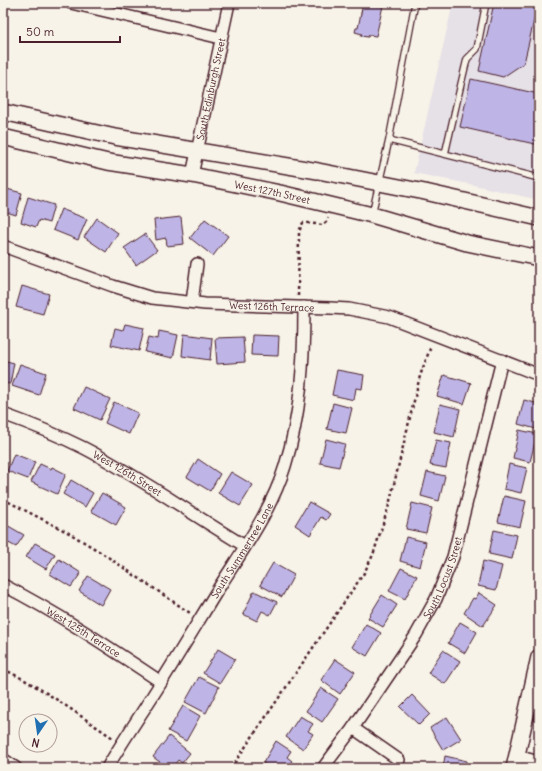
<svg xmlns="http://www.w3.org/2000/svg" width="542" height="771" viewBox="0 0 542 771" font-family="Delius,sans-serif">
<style>
.built{fill:#e6e0e7}
.building{fill:#beb5e6;stroke:#4a1f2b}
.lines{fill:none;stroke-linecap:round;stroke-linejoin:round}
.lane-casing{stroke:#4a1f2b;stroke-width:8}
.street-casing{stroke:#4a1f2b;stroke-width:14}
.secondary-casing{stroke:#4a1f2b;stroke-width:18}
.path{stroke:#4a1f2b;stroke-width:2.5;stroke-dasharray:3 3;stroke-linecap:butt}
.lane{stroke:#f7f3e8;stroke-width:5.5}
.street{stroke:#f7f3e8;stroke-width:11}
.secondary{stroke:#f7f3e8;stroke-width:15}
.labels{text-anchor:middle;dominant-baseline:central;stroke-width:4;stroke-linejoin:round;paint-order:stroke}
.street-label{font-size:10px;fill:#4a1f2b;stroke:#f7f3e8}
</style>
<rect width="100%" height="100%" fill="#f7f3e8"/>
<filter id="ink" filterUnits="userSpaceOnUse"><feTurbulence type="fractalNoise" baseFrequency=".025" numOctaves="2"/><feDisplacementMap in="SourceGraphic" scale="8" xChannelSelector="R" yChannelSelector="G"/><feConvolveMatrix kernelMatrix="1 2 1 2 8 2 1 2 1" color-interpolation-filters="sRGB"/></filter>
<g filter="url(#ink)">
<path class="built" d="M453 3H539V200L474 185 414 173Z"/>
<path class="building" d="M363 3H369L383 6 376 36 369 35 368 37 361 36 362 34 355 32 356 28H358Z
M494 3H538L524 63 503 77 479 71Z
M471 79 539 94V145L460 127Z
M3 188 22 193 16 215 3 211Z
M28 197 54 205 49 223 39 220 36 227 21 222Z
M61 209 87 219 78 240 53 230Z
M181 217 184 244 167 246 166 238 156 240 154 220Z
M97 218 118 233 106 252 84 237Z
M205 219 228 236 213 256 190 238Z
M145 234 157 250 136 265 124 248Z
M22 286 49 294 43 314 16 307Z
M125 324 144 328 139 351 111 345 115 328 123 330Z
M159 331 178 335 173 358 145 352 149 337 158 339Z
M184 334 212 338 210 360 182 356Z
M252 335 279 336 278 356 251 355Z
M243 337 245 362 217 364 215 338Z
M3 360 14 363 10 384 3 383Z
M20 364 46 373 39 395 12 386Z
M337 370 364 375 362 389 356 388 354 400 332 395Z
M444 375 471 383 464 404 437 396Z
M84 387 110 399 100 420 74 408Z
M524 400 539 404V416L536 429 518 424Z
M114 402 138 413 129 434 105 423Z
M333 403 352 408 346 433 327 429Z
M440 404 460 409 454 437 434 432Z
M519 430 537 434 530 462 513 458Z
M326 439 345 444 339 467 320 463Z
M436 440 451 443 446 468 430 465Z
M14 454 35 462 28 479 7 471Z
M198 459 220 474 210 491 187 477Z
M40 464 51 469 52 467 66 474 57 494 31 482Z
M509 464 527 468 521 493 504 489Z
M231 472 253 485 240 506 218 493Z
M427 472 445 476 439 501 421 496Z
M71 480 93 493 85 507 63 494Z
M102 493 126 507 116 525 91 511Z
M504 496 526 501 520 527 498 522Z
M309 502 330 514 326 520 321 517 310 535 295 525Z
M412 503 432 508 426 533 406 529Z
M5 524 24 535 16 547 3 540V528Z
M494 530 517 535 512 559 489 554Z
M406 537 426 542 420 567 400 561Z
M35 543 55 554 46 569 26 557Z
M59 559 81 573 71 587 50 574Z
M483 561 502 566 496 590 478 586Z
M273 563 294 575 282 597 260 585Z
M401 568 417 576 405 599 389 591Z
M88 576 110 589 101 605 79 591Z
M254 591 277 602 270 615 262 611 257 621 243 614Z
M479 593 497 605 483 626 464 613 473 598 475 599Z
M382 595 397 605 383 627 368 618Z
M460 622 477 632 465 653 448 643Z
M366 624 381 633 367 656 352 647Z
M218 649 235 659 220 683 203 673Z
M443 650 460 661 445 684 428 673Z
M335 659 355 672 340 694 321 680Z
M199 677 219 687 206 713 185 702Z
M321 688 338 699 322 722 306 711Z
M412 695 430 714 419 725 400 707Z
M183 706 200 716 186 741 168 731Z
M300 716 313 724 308 731 313 734 303 749 286 737Z
M447 717 461 739 443 750 430 728Z
M169 736 190 753 182 763 178 760 172 768H168L153 757Z
M276 741 291 751 287 757 292 761 288 768H271L263 763Z
M445 756 467 761 465 768H443Z"/>
<g class="lines">
<g class="lane-casing">
<path id="lane" d="M389 140 415 3
M445 154 461 84 467 59 477 49 486 3
M372 214 389 140 539 178"/>
</g>
<g class="street-casing">
<g id="street">
<path d="M71 3 221 38"/>
<path id="s1" d="M192 175 229 3"/>
<path id="s2" d="M3 246 113 286 152 298 205 304 330 308 349 309 389 317 539 375"/>
<path d="M192 302 197 264"/>
<path id="s3" d="M3 414C31 424 58 435 84 448 140 477 191 514 245 546"/>
<path id="s4" d="M3 585C58 613 110 648 161 682"/>
<path d="M353 728 399 760"/>
<path d="M517 756 539 762"/>
<path d="M3 759 16 768"/>
<path id="s5" d="M107 768C124 739 144 710 162 681 182 649 201 617 220 586 244 548 272 509 285 466 301 415 304 360 304 307"/>
<path id="s6" d="M323 768 353 728 416 635 436 599 453 557 502 360"/>
</g>
</g>
<g class="secondary-casing">
<g id="secondary">
<path d="M3 112 115 137 318 171 425 192 539 218"/>
<path id="s7" d="M3 137 108 162 192 175 280 193 372 215 467 243 539 258"/>
<path d="M514 768 539 657"/>
</g>
</g>
<path class="path" d="M298 296 299 233 301 226 303 223H308L323 225 326 222 328 218
M3 499 69 533 102 553 190 613
M3 669C42 687 77 714 113 738
M231 768 364 573 373 555 389 505 420 376 431 346"/>
<use href="#lane" class="lane"/>
<use href="#street" class="street"/>
<use href="#secondary" class="secondary"/>
</g>
</g>
<g class="labels">
<g class="street-label">
<text stroke="none"><textPath href="#s1" startOffset="88">South Edinburgh Street</textPath></text>
<text stroke="none"><textPath href="#s7" startOffset="275">West 127th Street</textPath></text>
<text stroke="none"><textPath href="#s2" startOffset="278">West 126th Terrace</textPath></text>
<text stroke="none"><textPath href="#s3" startOffset="138">West 126th Street</textPath></text>
<text stroke="none"><textPath href="#s5" startOffset="256">South Summertree Lane</textPath></text>
<text stroke="none"><textPath href="#s6" startOffset="226">South Locust Street</textPath></text>
<text stroke="none"><textPath href="#s4" startOffset="93">West 125th Terrace</textPath></text>
</g>
</g>
<rect width="542" height="771" fill="none" stroke="#f7f3e8" stroke-width="16"/>
<rect x="8" y="8" width="526" height="755" fill="none" stroke="#4a1f2b" stroke-width="1.5" filter="url(#ink)"/>
<g transform="translate(38 733) rotate(193)"><circle r="19" fill="#f7f3e8" stroke="#b29e9c"/>
<path d="M0-3L7 15L0 10L-7 15Z" fill="#1f6fb2"/>
<text y="-6" font-size="11" font-weight="bold" text-anchor="middle" fill="#4a1f2b">N</text>
</g>
<path d="M20 36v6h100v-6" fill="none" stroke="#4a1f2b" stroke-width="2"/>
<text x="26" y="36" font-size="12" fill="#4a1f2b" stroke="#f7f3e8" stroke-width="3" paint-order="stroke">50 m</text>
</svg>
